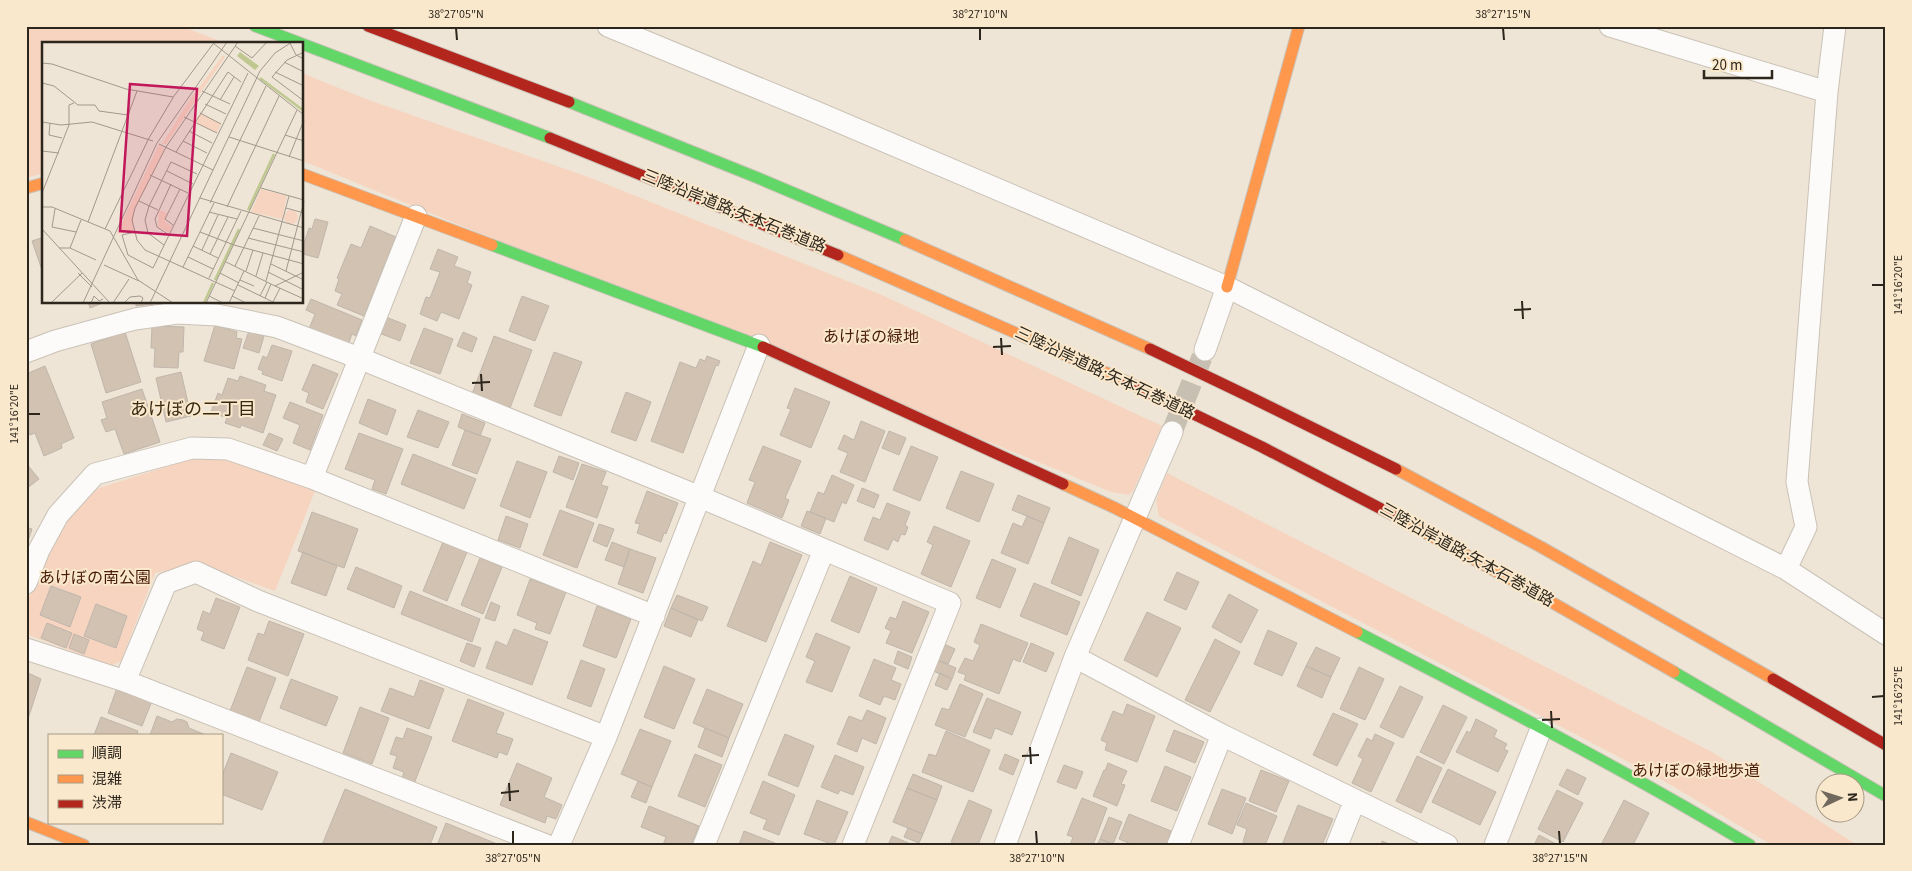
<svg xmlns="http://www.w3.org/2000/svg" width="1912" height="871" viewBox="0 0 1912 871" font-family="'Source Sans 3','Noto Sans JP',sans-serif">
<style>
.green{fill:#f7d4c0}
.building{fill:#d2c2b2;stroke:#bfb6ac}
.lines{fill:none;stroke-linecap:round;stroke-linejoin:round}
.street-tunnel{stroke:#c7bfb1;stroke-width:21;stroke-dasharray:21 11;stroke-linecap:butt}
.street-casing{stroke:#cac2b7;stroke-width:23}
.fast-casing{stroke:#cac2b7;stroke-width:13}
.slow-casing{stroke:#cac2b7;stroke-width:13}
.jam-casing{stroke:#cac2b7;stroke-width:13}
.street{stroke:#fcfbf9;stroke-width:21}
.fast{stroke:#63d668;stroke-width:11}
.slow{stroke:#ff974d;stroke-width:11}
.jam{stroke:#b3261e;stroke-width:11}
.ticks{fill:none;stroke:#2d261c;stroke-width:2}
.labels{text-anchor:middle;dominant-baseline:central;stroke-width:4;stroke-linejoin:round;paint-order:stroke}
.street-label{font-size:16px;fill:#2d261c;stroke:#f9e8cc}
.park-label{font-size:16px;fill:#491c06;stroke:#f9e8cc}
.neighbourhood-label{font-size:18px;fill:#362912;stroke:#f9e8cc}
.inset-river{fill:none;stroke:#c0c891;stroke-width:2.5}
.inset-road{fill:none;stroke:#a1998c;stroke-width:1}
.view{fill:#c2185b;fill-opacity:0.15;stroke:#c2185b;stroke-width:2.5}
.inset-edge{fill:none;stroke:#2d261c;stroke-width:2.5}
.neatline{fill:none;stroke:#2d261c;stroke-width:2}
.ticks-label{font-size:12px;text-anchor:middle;fill:#2d261c}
</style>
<rect width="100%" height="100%" fill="#eee5d6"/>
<path class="green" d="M26 26H181L228 44H44V173L26 178Z
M302 73 366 99 591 178 882 295 1162 426 1133 491 1129 495 1111 492 303 161Z
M224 457 315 491 275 591 200 564 155 573 121 661 111 666 26 634V605L49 546 62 520 99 488 191 459Z
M1167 473 1712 752 1857 845H1772L1657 777 1159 516 1156 501Z"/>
<path class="building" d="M315 219 328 222 318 258 303 254 304 251 302 250 309 228 312 229Z
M370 226 396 237 364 316 337 305 342 294 335 291 339 279 337 278 351 244 361 248Z
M44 237V269L42 270 32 241Z
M438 249 458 257 454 266 471 272 467 283 472 285 459 319 441 312 437 321 420 314 426 297 430 298 440 272 430 269Z
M522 296 549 306 535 341 509 331Z
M311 299 362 320 356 336 352 334 348 345 309 329 315 314 306 310Z
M88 302H105L90 308Z
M136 302H154V304L136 306Z
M386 317 406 325 400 341 379 333Z
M215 325 237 332 236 338 242 339 234 369 204 361Z
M152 326 184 327 183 352H179L178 368 154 367 155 348H151Z
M424 328 453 339 440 374 410 363Z
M249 331 264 336 259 353 243 348Z
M125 332 141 382 106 393 91 344Z
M463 332 477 338 472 352 457 346Z
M494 336 532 350 510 408 472 394Z
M272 345 292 351 282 381 262 374 263 371 258 369 263 356 267 358Z
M554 352 582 362 561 416 534 406Z
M707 356 720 361 718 366 716 365 683 453 651 441 680 362 696 368 700 359 705 361Z
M313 364 338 374 323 409 306 402 309 393 302 390Z
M45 366 74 438 61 444 62 448 44 456 35 433 30 435 26 425V415L28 414 26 410V374Z
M181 372 191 416 166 422 156 378Z
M240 376 266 385 264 391 276 395 263 433 241 425 240 428 225 423 227 418 211 412 218 393 222 395 228 378 238 381Z
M795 388 830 402 811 448 780 435 791 409 787 408Z
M142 389 160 442 124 454 115 429 106 432 101 420 107 418 102 402Z
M626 392 651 402 636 441 611 432Z
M368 399 396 410 387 435 359 423Z
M290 402 323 415 310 450 293 443 300 425 283 418Z
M418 410 449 422 438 448 407 437Z
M462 414 485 423 480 436 458 427Z
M861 421 885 431 865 482 840 472 848 453 838 449 844 435 854 440Z
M465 430 491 439 477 474 452 465Z
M889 431 906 438 899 455 882 448Z
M269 433 283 439 277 451 263 445Z
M359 433 403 449 386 494 372 489 375 480 345 469Z
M763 446 801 461 785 498 789 500 782 518 747 503 755 482 749 480Z
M911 446 938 457 920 501 893 490Z
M413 454 476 479 464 509 401 484Z
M559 456 579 463 573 480 553 472Z
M517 461 547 472 530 518 500 506Z
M26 463 39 479 26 489Z
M582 464 606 472 601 485 608 487 597 518 566 507Z
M961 471 994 484 979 522 946 508Z
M832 475 854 485 846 504 842 502 834 522 810 512 818 492 824 494Z
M862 488 879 495 874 508 857 501Z
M647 491 678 503 666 534 664 533 661 542 637 533 640 524 635 523Z
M1018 495 1050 508 1044 523 1012 510Z
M887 503 910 512 905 525 908 527 905 535 901 534 898 542 893 539 888 550 864 540 873 517 880 520Z
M560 510 594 523 577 568 543 555Z
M807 511 826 518 820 534 801 526Z
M312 512 358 529 344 568 298 551Z
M506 516 528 524 520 548 498 540Z
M1027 516 1044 523 1028 564 1001 553 1013 523 1022 527Z
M599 524 614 529 607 547 593 541Z
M934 526 970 541 951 587 921 574 933 545 927 542Z
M26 527 32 529 27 544 26 543Z
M1069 537 1099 550 1081 596 1051 583Z
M443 542 467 552 447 601 423 591Z
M612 542 630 549 624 567 605 560Z
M770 542 802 555 766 642 727 626 753 561 761 565Z
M630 549 656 558 643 593 618 584Z
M303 552 337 566 326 596 291 583Z
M480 558 502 567 483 614 461 605Z
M992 559 1016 569 1000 608 976 598Z
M356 567 402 586 394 608 347 589Z
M1177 572 1199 582 1186 610 1164 600Z
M850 576 877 588 859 633 831 621Z
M530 579 566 592 550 634 535 629 537 623 517 615Z
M1034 583 1080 602 1067 635 1020 616Z
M51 586 81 597 70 627 40 615Z
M410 591 480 619 472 642 401 614Z
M1229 594 1258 610 1241 643 1212 627Z
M677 595 708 607 702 621 671 608Z
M216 598 240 607 224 649 201 640 204 632 197 629 203 611 210 614Z
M903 601 929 612 912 653 886 643 891 631 885 628 890 617 896 619Z
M491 602 500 606 495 621 485 618Z
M96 604 127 616 116 648 84 636Z
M597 606 631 619 616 658 583 646Z
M671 608 698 620 691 637 664 626Z
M1147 612 1181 628 1157 677 1124 660Z
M269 621 304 634 288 676 248 660 258 633 264 635Z
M47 623 72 633 66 648 41 638Z
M981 624 1028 643 1020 662 1013 659 999 694 964 680 966 675 958 672 965 658 973 661 980 645 974 642Z
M514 629 548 642 532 685 486 668 496 641 507 646Z
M1268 630 1297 643 1282 676 1254 664Z
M816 633 850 647 832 692 806 682 815 661 806 657Z
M74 634 89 640 84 654 69 648Z
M1215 639 1240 652 1210 712 1185 700Z
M467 643 481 648 474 667 460 661Z
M1031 643 1054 653 1046 672 1023 662Z
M944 644 955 649 948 664 937 660Z
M1316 647 1340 658 1331 677 1306 666Z
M898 651 912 657 908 669 894 663Z
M874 659 896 668 891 680 901 684 895 700 884 696 880 705 859 696Z
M581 660 605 669 591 707 567 698Z
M937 660 956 668 952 679 933 671Z
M664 666 695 679 674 729 644 717Z
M1306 666 1331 677 1322 698 1297 686Z
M247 667 276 678 259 722 230 711Z
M1359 667 1384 679 1365 720 1340 709Z
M26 672 41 679 26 725Z
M940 673 952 679 947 690 935 685Z
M291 679 338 697 326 726 280 708Z
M420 680 444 689 429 729 381 711 390 688 414 697Z
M960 684 983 694 965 737 935 725 942 708 949 710Z
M1400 686 1423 697 1403 738 1380 727Z
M117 688 152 701 142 726 108 713Z
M707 689 743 704 729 738 693 723Z
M987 698 1021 712 1012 735 995 728 991 739 973 732Z
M468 699 504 713 496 733 513 739 507 755 499 752 497 758 452 741Z
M1127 704 1155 716 1137 762 1105 750 1107 743 1101 740 1113 711 1123 715Z
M1443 705 1467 717 1444 764 1420 752Z
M360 707 389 718 372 764 343 753Z
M867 710 886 718 876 744 862 738 857 752 837 744 849 716 862 721Z
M1333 713 1358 724 1337 766 1313 755Z
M157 716 172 722 177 719 183 720 187 722 189 728 206 735H150Z
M101 717 138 731 137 735H94Z
M1476 719 1497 730 1494 737 1507 744 1504 749 1508 751 1498 772 1456 752 1467 731 1470 733Z
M407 728 432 737 414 784 402 779 404 772 393 768 397 756 390 754 396 737 403 739Z
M705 728 729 738 722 757 698 747Z
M640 729 671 741 652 787 621 774Z
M1174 730 1204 742 1195 763 1166 751Z
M946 731 990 750 973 792 922 772 929 754 936 756Z
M785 734 814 746 798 787 768 775Z
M1375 734 1394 743 1371 792 1352 783 1363 759 1358 756 1367 738 1372 741Z
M231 753 278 772 262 810 221 794V778Z
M695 754 722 765 705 807 678 796Z
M1005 754 1019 760 1013 775 999 769Z
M835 755 864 767 853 795 840 790 838 794 821 787Z
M1417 756 1442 768 1421 813 1396 801Z
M517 763 552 778 544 797 562 805 556 819 547 816 545 823 500 805Z
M1108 763 1127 771 1121 784 1125 785 1117 806 1093 796 1104 770 1105 771Z
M1064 765 1083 772 1076 789 1057 782Z
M1165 766 1191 777 1177 811 1151 801Z
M1448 769 1496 792 1480 825 1432 802Z
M1567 769 1586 778 1578 795 1559 785Z
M1261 770 1289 781 1276 812 1249 801Z
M913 774 942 786 937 800 907 788Z
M638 781 652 787 646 803 631 797Z
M763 781 795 795 779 835 763 829 767 820 750 813Z
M907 788 937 800 923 834 893 822Z
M345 789 437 827 430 845H322Z
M1222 789 1246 798 1232 834 1208 824Z
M1557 790 1583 803 1563 842 1538 829Z
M1082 798 1107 808 1093 845H1070L1073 837 1067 835Z
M817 800 848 812 834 845 804 834Z
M969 800 992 810 978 845H958L951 842Z
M1624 800 1649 813 1633 845H1601Z
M1246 803 1277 816 1265 845H1250L1243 842 1247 829 1237 825Z
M1298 805 1333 819 1322 845H1282Z
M649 806 699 826 691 845H663L666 837 641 827Z
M1129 814 1171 831 1166 845H1133L1119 839Z
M1109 817 1122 822 1113 844 1100 839Z
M446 823 497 844 496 845H437Z
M908 828 923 834 919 843 904 837Z
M744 831 775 843 774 845H739Z
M1539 835 1558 845H1534Z
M892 836 913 845H888Z
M1100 839 1113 844 1114 845H1097Z
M1382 841 1392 845H1381Z"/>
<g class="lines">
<path class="street-tunnel" d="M1172 432 1202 357"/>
<g class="street-casing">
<path id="street" d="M608 26 816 112 1227 287 1786 569 1886 634
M1610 26 1827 92
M1205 350 1227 287
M26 352 55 341 135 319 177 313 217 315 277 327 359 358 700 497 950 603 853 845
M312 478 416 216
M1786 569 1806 527 1797 482 1827 92 1835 26
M26 583 39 550 58 515 95 474 192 448 228 449 312 478 654 616
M26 649 125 681 546 845
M1075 657 1222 735 1447 845
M125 681 166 583 196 572 258 601 606 737
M559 845 606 737 759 345
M704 845 824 550
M1005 845 1075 657 1172 432
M1178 845 1222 735
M1337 845 1355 800
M1495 845 1541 729"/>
</g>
<g class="fast-casing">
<path id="fast" d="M255 26 550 138
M569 102 758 178 905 240
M492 245 763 347
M1357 632C1489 700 1622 768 1750 845
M1674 672 1886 796"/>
</g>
<g class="slow-casing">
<path id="slow" d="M302 174 492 245
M26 188 44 183
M905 240 1150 349
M838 255 1125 381
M1227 287 1299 26
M1396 469 1541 547 1773 679
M1063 484 1115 508 1357 632
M1391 514 1532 591 1674 672
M26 822 84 845"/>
</g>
<g class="jam-casing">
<path id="jam" d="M368 26 569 102
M550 138 838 255
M763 347 1063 484
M1150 349 1250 397 1396 469
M1125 381 1262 447 1391 514
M1773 679 1886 745"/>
</g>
<use href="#street" class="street"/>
<use href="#fast" class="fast"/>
<use href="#slow" class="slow"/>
<use href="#jam" class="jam"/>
</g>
<path class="ticks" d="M456 28 457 40M980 28V40M1503 28 1504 40M1872 285H1884M1522 301 1523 319M1514 310 1531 309M1001 338 1002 355M993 347 1011 346M481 374 482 391M472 383 490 382M28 414H40M1872 697 1884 696M1551 711 1552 728M1542 720 1560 719M1030 747 1031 764M1022 756 1039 755M509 783 510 801M501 793 519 791M513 831V844M1036 831 1037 844M1559 831 1560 844"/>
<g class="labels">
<g class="street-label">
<text transform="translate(734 211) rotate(22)">三陸沿岸道路;矢本石巻道路</text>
<text transform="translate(1105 373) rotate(25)">三陸沿岸道路;矢本石巻道路</text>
<text transform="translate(1467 555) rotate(29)">三陸沿岸道路;矢本石巻道路</text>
</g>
<g class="park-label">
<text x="871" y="337">あけぼの緑地</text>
<text x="95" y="578">あけぼの南公園</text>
<text x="1696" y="771">あけぼの緑地歩道</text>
</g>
<g class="neighbourhood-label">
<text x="193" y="409">あけぼの二丁目</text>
</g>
</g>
<g transform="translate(42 42)">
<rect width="261" height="261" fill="#eee5d6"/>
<path d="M181 13 183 15 124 102H120L145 62ZM158 71 179 82 175 91 152 80ZM117 102 122 107 91 171 92 189 77 192 75 191ZM219 147 245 154 240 177 209 170ZM117 168 125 171 123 180 130 184 127 191 116 184ZM242 175a7 7 0 1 1 14 0a7 7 0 1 1-14 0Z" fill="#f7d4c0"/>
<path d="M198 10 217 24 213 28 195 14Z" fill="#c0c891"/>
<path class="inset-river" d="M218 36 262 69M206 168 232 112M173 238 197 187M162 261 171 241"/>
<path class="inset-road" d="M171 1 262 73M248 1 254 13 262 17M193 4 210 16 225 0M262 10 245 18 230 35 262 59M242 20 262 30M0 21 10 22 84 47 131 55M233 30 262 44M0 41 12 44 36 63H53L57 69 86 73M160 49 188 62M178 58 192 35M163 62 184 72M158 71 179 82M142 75 175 91M0 80 19 83 50 80 111 99M8 81 7 93 20 96M147 89 170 101M243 93 262 99M187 95 262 119M141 99 165 111M117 102 171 128M0 109 17 111M134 110 186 30 199 40M247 115 262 78M125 129 151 142M108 133 146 151M219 146 262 158M0 151 27 83V63L32 61M158 156 262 186M97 159 116 168M168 161 224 44M0 165H10L68 189 96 238 131 261M185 165 237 54M244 166 262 171M13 167 10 185 34 190M167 170 195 177M46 180 95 49M131 183 123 177 138 147M211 186 262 199M0 187 68 261M63 187 107 96 132 54 171 2M93 190 80 193 86 213 111 226 206 31M158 190 192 203 262 222M127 193 115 185 113 177 129 142M206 196 262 210M122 203 106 191 103 178 107 164 129 120 155 132M151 204 176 216M17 206H28L54 218M28 206 39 178M160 208 176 173M168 212 186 175M146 215 171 227M184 220 233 244 262 230M229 222 262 238M62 223 97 239M193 224 217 174M141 225 172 161M204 229 211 208M244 229 262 159M226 230 262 248M36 231 50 245M178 231 197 241M214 234 221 211M167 236 199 169M198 238 212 244M224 239 247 154M196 243 233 261M233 244 262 257M193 249 103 208 95 198 90 178 93 166 124 105 196 0M167 254 181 261M190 254 204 261M218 254 225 240M223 256 229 242M231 260 238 246M9 261 40 231M41 261 115 101 185 0M49 261 52 254 57 259 61 257M71 261 87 237M82 261 88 255 98 254 101 256 99 261M108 261 218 29 233 11 250 0M164 261 255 68M187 261 202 229"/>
<path class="view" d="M88 42 155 47 145 194 78 189Z"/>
<rect width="261" height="261" class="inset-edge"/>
</g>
<rect width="1912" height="871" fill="none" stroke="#f9e8cc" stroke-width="55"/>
<rect x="48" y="734" width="175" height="90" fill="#f9e8cc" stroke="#a79a86"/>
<rect x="58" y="750" width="25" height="8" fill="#63d668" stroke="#a79a86"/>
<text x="92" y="758" font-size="15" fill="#2d261c">順調</text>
<rect x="58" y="775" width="25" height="8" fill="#ff974d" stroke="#a79a86"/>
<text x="92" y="784" font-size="15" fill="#2d261c">混雑</text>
<rect x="58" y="800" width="25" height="8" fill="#b3261e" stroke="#a79a86"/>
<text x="92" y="808" font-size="15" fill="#2d261c">渋滞</text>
<g transform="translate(1840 798) rotate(86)"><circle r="24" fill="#f9e8cc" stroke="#a79a86"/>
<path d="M0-4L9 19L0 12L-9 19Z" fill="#71695d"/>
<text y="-8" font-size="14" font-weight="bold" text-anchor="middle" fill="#2d261c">N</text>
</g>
<path d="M1704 70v8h68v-8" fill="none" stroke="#2d261c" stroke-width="2.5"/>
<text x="1712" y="70" font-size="15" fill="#2d261c" stroke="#f9e8cc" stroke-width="4" paint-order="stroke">20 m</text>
<rect x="28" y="28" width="1856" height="816" class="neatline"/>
<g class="ticks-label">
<text x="456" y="18">38°27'05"N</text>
<text x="980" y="18">38°27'10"N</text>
<text x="1503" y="18">38°27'15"N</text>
<text transform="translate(1898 285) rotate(-90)" y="4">141°16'20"E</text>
<text transform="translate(14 414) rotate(-90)" y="4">141°16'20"E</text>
<text transform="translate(1898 696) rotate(-90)" y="4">141°16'25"E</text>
<text x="513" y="862">38°27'05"N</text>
<text x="1037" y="862">38°27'10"N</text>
<text x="1560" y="862">38°27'15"N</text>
</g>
</svg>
